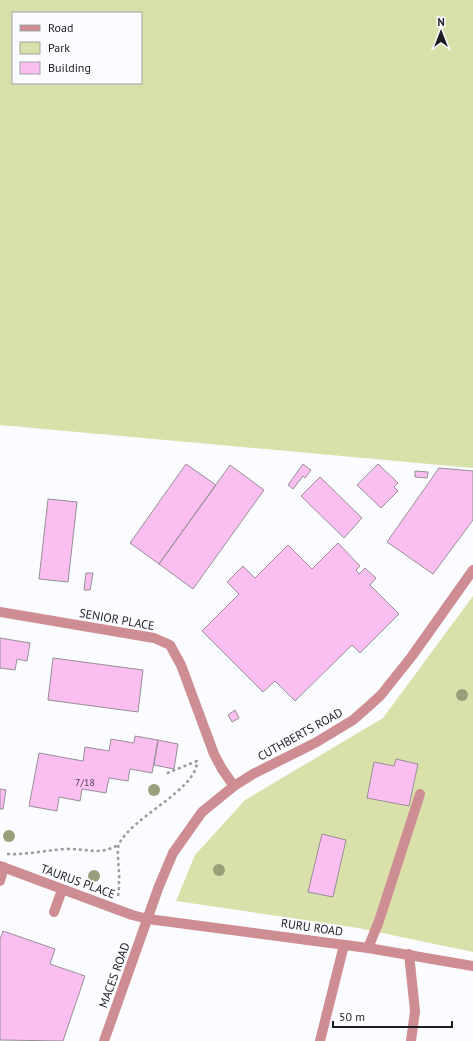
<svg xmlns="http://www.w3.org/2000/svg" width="473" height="1041" viewBox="0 0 473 1041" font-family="'PT Sans',sans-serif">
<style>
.green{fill:#dae0a9;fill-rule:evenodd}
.building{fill:#fabff0;stroke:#968f95}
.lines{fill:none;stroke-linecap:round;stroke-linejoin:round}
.path{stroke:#999b9e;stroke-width:2.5;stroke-dasharray:3 3;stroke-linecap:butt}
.minor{stroke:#ce8d93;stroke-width:10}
.tree{fill:#9b9e7a}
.labels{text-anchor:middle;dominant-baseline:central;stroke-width:3.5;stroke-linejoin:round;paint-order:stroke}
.number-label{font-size:10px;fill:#544654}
.street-label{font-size:12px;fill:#1c1d20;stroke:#fafcff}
</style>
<rect width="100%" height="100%" fill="#fafcff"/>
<path class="green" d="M0 0H473V468L0 425ZM13 13H141V83H13Z
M473 596V952L358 928 176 901 195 855 245 800 383 718Z"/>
<path class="building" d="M186 464 216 485 159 564 130 543Z
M303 464 311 470 305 478 303 476 293 489 288 485Z
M378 464 398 483 394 487 398 491 381 508 357 485Z
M230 465 264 490 193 589 159 564Z
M439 468 473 471V520L433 574 387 542Z
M415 471 428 472 427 478 415 477Z
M320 477 362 518 344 538 301 496Z
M48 499 77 502 68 582 39 579Z
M338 543 360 566 356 570 359 574 365 568 376 578 370 585 399 614 360 653 352 645 295 701 275 681 263 692 202 631 239 594 227 582 243 566 255 578 288 545 312 569Z
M86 573H93L90 590H84Z
M0 638 30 643 27 661 17 659 15 670 0 668Z
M53 658 143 670 138 712 48 700Z
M235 710 239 718 232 722 228 715Z
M135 736 158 740 152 773 130 769 128 781 109 778 106 793 82 789 80 801 59 797 57 811 29 806 39 753 83 761 85 747 109 751 111 739 134 743Z
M158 740 178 744 174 769 154 765Z
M396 759 418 764 409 806 367 798 374 762 394 766Z
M0 789 6 790 3 809H0Z
M322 834 346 840 333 897 308 892Z
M3 931 55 949 50 964 85 976 63 1041 0 1040V939Z"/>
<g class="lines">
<path class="path" d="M7 854C28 855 46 850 66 849 86 848 99 856 118 845
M118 896C119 891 119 886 119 881 120 873 116 850 119 844 133 816 197 790 197 761L165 774"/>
<path class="minor" d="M0 612 154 638 170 645 181 665 214 754 222 769 234 786
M0 866 132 915 148 919 368 948 473 966
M0 881 4 867
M54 912 62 890
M368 948 379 921 420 794
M409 954 415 1011 411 1041
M104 1041 159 886 173 853 202 812 234 786 253 774 315 743 353 720 369 706 381 695 412 656 473 570
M320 1041 344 945"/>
</g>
<g class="tree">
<circle cx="462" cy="695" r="6"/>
<circle cx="154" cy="790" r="6"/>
<circle cx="9" cy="836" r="6"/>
<circle cx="219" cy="870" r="6"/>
<circle cx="94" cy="876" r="6"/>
</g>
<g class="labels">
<g class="number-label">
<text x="85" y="782">7/18</text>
</g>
<g class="street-label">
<text transform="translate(117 619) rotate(10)">SENIOR PLACE</text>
<text transform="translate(300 734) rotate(-29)">CUTHBERTS ROAD</text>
<text transform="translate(78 881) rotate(20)">TAURUS PLACE</text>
<text transform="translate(312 927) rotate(8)">RURU ROAD</text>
<text transform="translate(114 975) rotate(-70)">MACES ROAD</text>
</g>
</g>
<rect x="12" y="12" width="130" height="72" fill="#fafcff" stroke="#a1a3a6"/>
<rect x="20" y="25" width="20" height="6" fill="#ce8d93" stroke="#a1a3a6"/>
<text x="48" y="32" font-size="12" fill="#1c1d20">Road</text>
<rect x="20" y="42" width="20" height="12" fill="#dae0a9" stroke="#a1a3a6"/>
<text x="48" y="52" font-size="12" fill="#1c1d20">Park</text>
<rect x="20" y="62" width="20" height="12" fill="#fabff0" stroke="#a1a3a6"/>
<text x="48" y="72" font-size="12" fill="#1c1d20">Building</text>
<g transform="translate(441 32)" stroke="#fafcff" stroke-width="3" paint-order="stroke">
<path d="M0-3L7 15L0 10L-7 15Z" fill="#1c1d20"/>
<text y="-6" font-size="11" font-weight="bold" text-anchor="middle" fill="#1c1d20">N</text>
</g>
<path d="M333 1021v6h119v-6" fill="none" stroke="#1c1d20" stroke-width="2"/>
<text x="339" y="1021" font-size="12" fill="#1c1d20" stroke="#fafcff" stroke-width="3" paint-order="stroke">50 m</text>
</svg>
